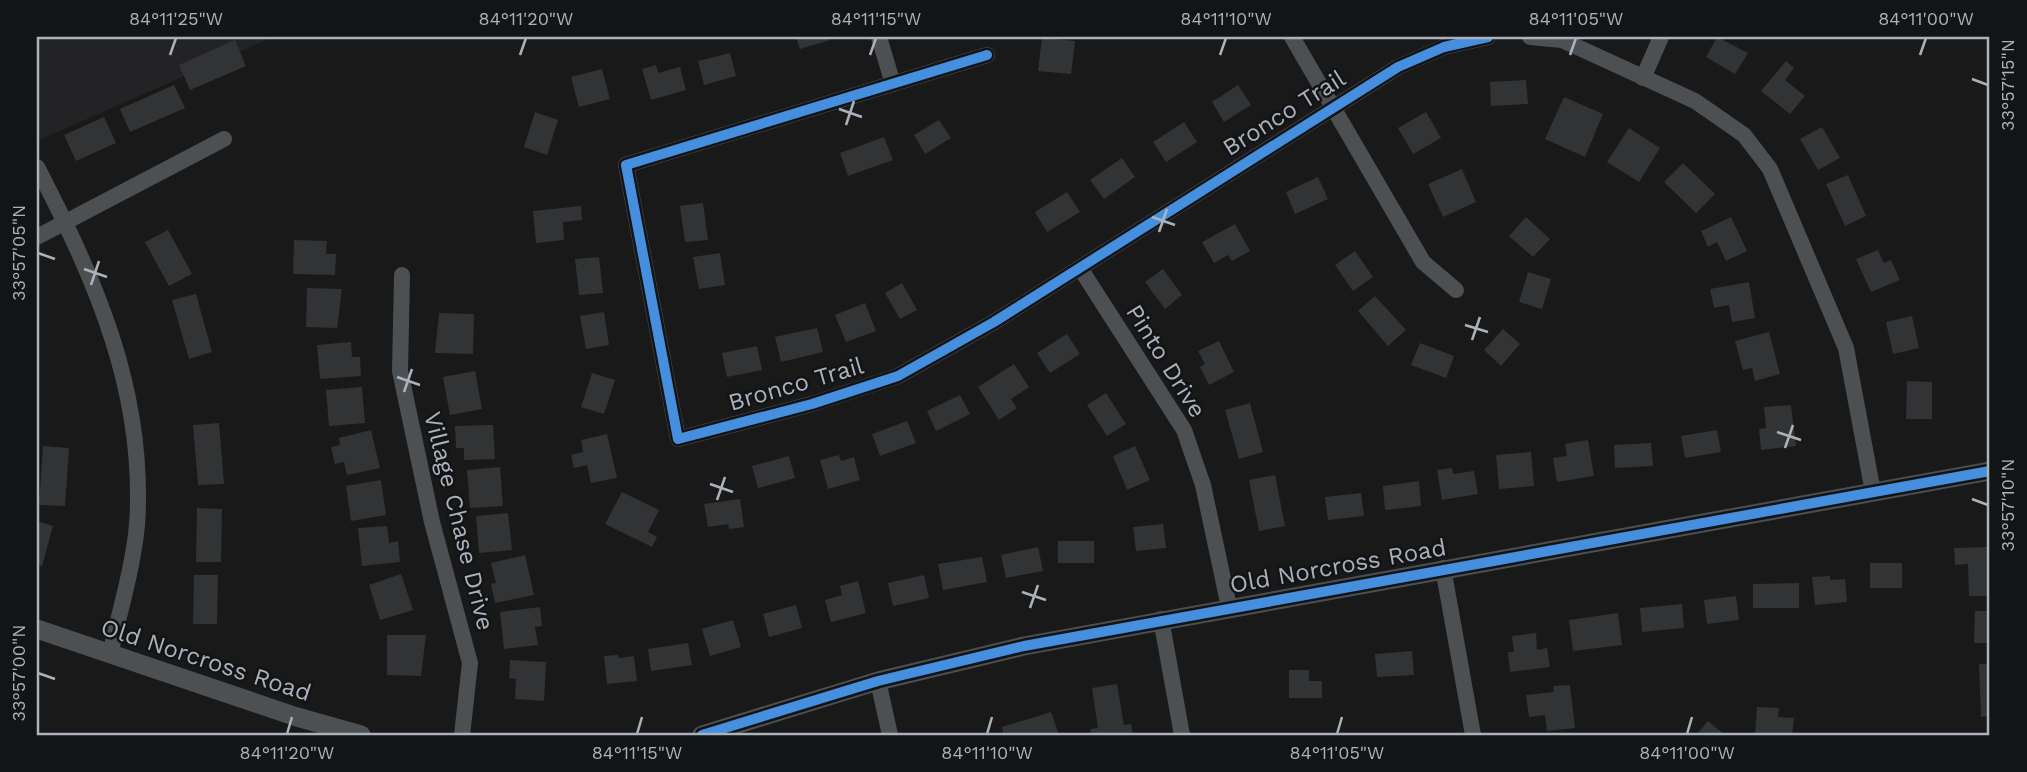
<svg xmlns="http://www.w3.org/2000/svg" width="2027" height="772" viewBox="0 0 2027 772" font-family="'Work Sans',sans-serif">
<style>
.built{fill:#232326}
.building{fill:#323334}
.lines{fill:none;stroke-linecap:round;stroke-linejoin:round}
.minor{stroke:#4d5053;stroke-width:16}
.tertiary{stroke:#4d5053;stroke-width:19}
.cycleway-casing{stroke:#131416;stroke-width:15}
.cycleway{stroke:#468fdf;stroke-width:10}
.ticks{fill:none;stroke:#abb2bb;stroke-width:2.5}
.labels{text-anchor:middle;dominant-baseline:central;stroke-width:5;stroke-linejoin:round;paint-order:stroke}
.street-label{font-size:24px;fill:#abb2bb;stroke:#131416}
.neatline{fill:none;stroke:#abb2bb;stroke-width:2.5}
.ticks-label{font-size:18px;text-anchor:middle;fill:#abb2bb}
</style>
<rect width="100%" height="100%" fill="#19191a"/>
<path class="built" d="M37 37H273L37 141Z"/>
<path class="building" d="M796 37H828L830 40 800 49Z
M1717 37 1748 53 1735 74 1706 57Z
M1042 38 1075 41 1071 74 1038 71Z
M235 40 246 66 190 90 179 65Z
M730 53 736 76 704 85 698 61Z
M1786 61 1794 68 1785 80 1805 96 1790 114 1761 91Z
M656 65 658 73 680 67 686 90 651 100 642 69Z
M602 69 610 99 579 107 571 77Z
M1526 80 1528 104 1491 106 1490 82Z
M174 85 185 108 130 132 120 109Z
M1238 85 1251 105 1224 122 1212 102Z
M1564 97 1603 114 1585 157 1545 139Z
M535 112 558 120 547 155 524 147Z
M1426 112 1441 138 1413 154 1398 128Z
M104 117 116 143 76 161 64 135Z
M939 120 951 138 925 154 914 135Z
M1184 122 1197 142 1166 162 1153 142Z
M1822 127 1840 158 1818 170 1800 139Z
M1629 128 1660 148 1639 182 1607 162Z
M884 137 893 160 848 176 840 153Z
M1122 158 1135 177 1104 199 1090 180Z
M1683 163 1715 194 1696 213 1664 182Z
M1462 169 1476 202 1443 217 1428 184Z
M1848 175 1866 216 1845 226 1826 184Z
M1318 177 1328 199 1295 214 1286 192Z
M1067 192 1080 212 1047 232 1035 212Z
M703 203 708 240 685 242 680 206Z
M581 206 582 220 563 222 564 240 536 243 533 211Z
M1526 217 1550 239 1533 257 1509 236Z
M1731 217 1747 251 1726 261 1717 242 1708 247 1701 231Z
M1235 224 1250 251 1232 261 1228 255 1214 263 1202 242Z
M168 230 192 274 169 286 145 242Z
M294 240 327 241 326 254H336L335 275 293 274Z
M1878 250 1884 263 1891 260 1900 280 1871 292 1856 259Z
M1355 251 1373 277 1353 291 1335 265Z
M720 253 725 285 699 289 693 257Z
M599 257 603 293 579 295 575 259Z
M1163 269 1182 295 1165 309 1145 282Z
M1528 272 1551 279 1542 309 1519 302Z
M1749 282 1755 318 1732 322 1729 305 1714 308 1710 289Z
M902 283 917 310 900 319 885 293Z
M307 288 342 289 337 328 306 327Z
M196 294 212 352 189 359 172 300Z
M1375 296 1406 330 1388 346 1358 311Z
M865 303 876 331 846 342 835 315Z
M604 312 609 345 586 349 580 316Z
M439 313 474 314 473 354 435 353Z
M1912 316 1919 348 1893 354 1886 322Z
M817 328 823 352 781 362 775 337Z
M1503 329 1520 344 1501 366 1484 350Z
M1769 332 1780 374 1755 381 1752 368 1743 370 1735 341Z
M1067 334 1080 354 1050 373 1037 353Z
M1219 341 1234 372 1209 385 1200 367 1205 364 1198 351Z
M351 342 352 357H360L361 376 320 379 317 345Z
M1420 343 1454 356 1446 378 1411 365Z
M757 346 762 370 727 377 722 353Z
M1014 364 1029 387 1011 399 1017 408 999 420 978 387Z
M475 371 482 409 450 415 443 377Z
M592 373 615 380 604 414 581 407Z
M1907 381 1932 382V419H1906Z
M362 387 365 423 329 426 326 390Z
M1106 393 1126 424 1107 436 1087 405Z
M960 395 970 414 936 431 927 411Z
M1250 403 1263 452 1239 459 1225 410Z
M1791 405 1796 446 1761 450 1759 429 1766 428 1764 407Z
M907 421 916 443 880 456 872 434Z
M219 423 224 484 198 485 193 425Z
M493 425 495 459 464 460V448H456L455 426Z
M371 430 380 468 347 475 344 462 335 464 331 447 340 445 339 438Z
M1717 430 1721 452 1685 458 1681 436Z
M607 434 617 478 591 483 587 465 574 468 571 455 583 452 581 440Z
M1588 440 1594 476 1557 482 1553 458 1567 456 1565 444Z
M1651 443 1653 466 1615 468 1614 445Z
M43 446 69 448 65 506 39 505Z
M1135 446 1150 480 1127 490 1113 456Z
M1531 452 1534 486 1499 489 1496 455Z
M839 455 841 461 854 457 860 480 828 489 820 460Z
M789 456 795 478 758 488 752 466Z
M500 467 503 506 470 508 467 470Z
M1452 468 1453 474 1474 471 1478 494 1442 500 1437 470Z
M1275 475 1285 526 1259 531 1249 480Z
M381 480 386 515 351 521 346 486Z
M1419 481 1421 506 1385 510 1383 486Z
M622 492 659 510 648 532 657 537 652 547 605 524Z
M1361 493 1364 516 1328 520 1325 497Z
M740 499 744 527 729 529 728 524 708 527 704 504Z
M197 508 222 509 221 562H196Z
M508 513 512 550 479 553 476 516Z
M37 521 53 526 42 566 37 565Z
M1163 524 1166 548 1136 551 1133 527Z
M387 526 389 543 398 541 400 562 362 566 358 528Z
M1058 541H1094V563H1058Z
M1038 547 1043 571 1006 578 1001 555Z
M1988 547 1990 596H1969L1968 564 1955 565 1954 548Z
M525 555 534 595 495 603 491 584 496 583 491 563Z
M982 557 987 582 943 590 938 564Z
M1870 563H1902V588H1870Z
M401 574 413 610 380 620 369 585Z
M194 575H218L217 624H193Z
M924 575 929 598 893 606 888 583Z
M1830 576V580L1845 579 1847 602 1815 605 1812 577Z
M858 581 866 613 831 622 825 600 842 595 840 586Z
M1799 583V608H1753V584Z
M1736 596 1739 620 1707 624 1704 600Z
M1682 604 1684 628 1642 632 1640 608Z
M796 605 802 628 769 637 763 614Z
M540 607 542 626 535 627 538 645 504 649 500 612Z
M1975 611H1990V643H1974Z
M1618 613 1622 645 1573 651 1569 620Z
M733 620 741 647 710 656 702 629Z
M1536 633 1537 650 1547 648 1550 667 1510 672 1508 652H1514L1512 636Z
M387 635H426L421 676 387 675Z
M688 643 692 665 651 671 648 649Z
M1412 651 1414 675 1377 677 1375 654Z
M618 655 619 658 634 656 637 681 607 684 604 656Z
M510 660 546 662 544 701 515 699 516 679 509 678Z
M1979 664H1990V716L1981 717Z
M1289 670H1309V681H1322V698H1289Z
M1117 684 1124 725 1131 724 1133 735H1091L1090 729 1098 728 1092 688Z
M1570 685 1575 728 1547 731 1545 715 1529 717 1526 695 1554 692 1553 686Z
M1757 707 1779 708 1778 717 1794 718 1792 735H1755Z
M1051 712 1059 735H1004L1002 727Z
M1708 721 1725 735H1696Z"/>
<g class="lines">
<path class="minor" d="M879 37 893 84
M1292 37 1423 262 1456 290
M1530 37 1562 40 1695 101 1744 135 1770 169 1846 348 1873 492
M987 55 626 165 678 439 812 404 898 376 994 322 1398 67 1444 47 1488 37
M1643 78 1661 37
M37 167C96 281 146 393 137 525 133 568 119 613 110 655
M37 237 224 139
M1080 268 1184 430 1203 485 1229 607
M402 275 400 371 432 522 470 663 462 735
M1443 568 1473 735
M1161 619 1182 735
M878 681 890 735"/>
<path class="tertiary" d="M37 629 297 717 361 735
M702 735 878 681 1024 646 1990 471"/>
<g class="cycleway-casing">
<path id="cycleway" d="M987 55 626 165 678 439 812 404 898 376 994 322 1398 67 1444 47 1488 37
M702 735 878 681 1024 646 1990 471"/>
</g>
<use href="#cycleway" class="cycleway"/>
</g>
<path class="ticks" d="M170 55 176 38M520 55 526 38M870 55 876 38M1220 55 1226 38M1570 55 1576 38M1920 55 1926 38M1972 79 1988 85M839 109 862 117M846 125 854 101M1152 217 1175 225M1159 232 1167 209M38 253 55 259M84 269 107 277M91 285 99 261M1465 325 1488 332M1472 340 1480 317M397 377 420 385M404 392 412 369M1777 432 1801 440M1785 448 1793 425M710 484 733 492M1972 499 1988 505M717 500 725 477M1022 592 1046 600M1030 608 1038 585M38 673 55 679M287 734 292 717M637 734 642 717M987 734 992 717M1337 734 1342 717M1687 734 1692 717"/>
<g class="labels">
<g class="street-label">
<text transform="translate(1284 113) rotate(-32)">Bronco Trail</text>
<text transform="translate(1166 361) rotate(58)">Pinto Drive</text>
<text transform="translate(796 384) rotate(-16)">Bronco Trail</text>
<text transform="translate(459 521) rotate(76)">Village Chase Drive</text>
<text transform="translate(1338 566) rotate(-10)">Old Norcross Road</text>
<text transform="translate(206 660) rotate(18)">Old Norcross Road</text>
</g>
</g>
<rect width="2027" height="772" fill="none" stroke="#131416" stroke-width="77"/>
<rect x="38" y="38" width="1950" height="696" class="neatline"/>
<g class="ticks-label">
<text x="176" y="25">84°11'25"W</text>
<text x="526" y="25">84°11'20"W</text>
<text x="876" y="25">84°11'15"W</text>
<text x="1226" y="25">84°11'10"W</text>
<text x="1576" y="25">84°11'05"W</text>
<text x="1926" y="25">84°11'00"W</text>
<text transform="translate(2008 85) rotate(-90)" y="6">33°57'15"N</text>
<text transform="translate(19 253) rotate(-90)" y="6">33°57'05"N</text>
<text transform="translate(2008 505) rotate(-90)" y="6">33°57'10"N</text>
<text transform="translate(19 673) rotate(-90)" y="6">33°57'00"N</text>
<text x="287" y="759">84°11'20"W</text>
<text x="637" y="759">84°11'15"W</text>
<text x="987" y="759">84°11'10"W</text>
<text x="1337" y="759">84°11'05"W</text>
<text x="1687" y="759">84°11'00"W</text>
</g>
</svg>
